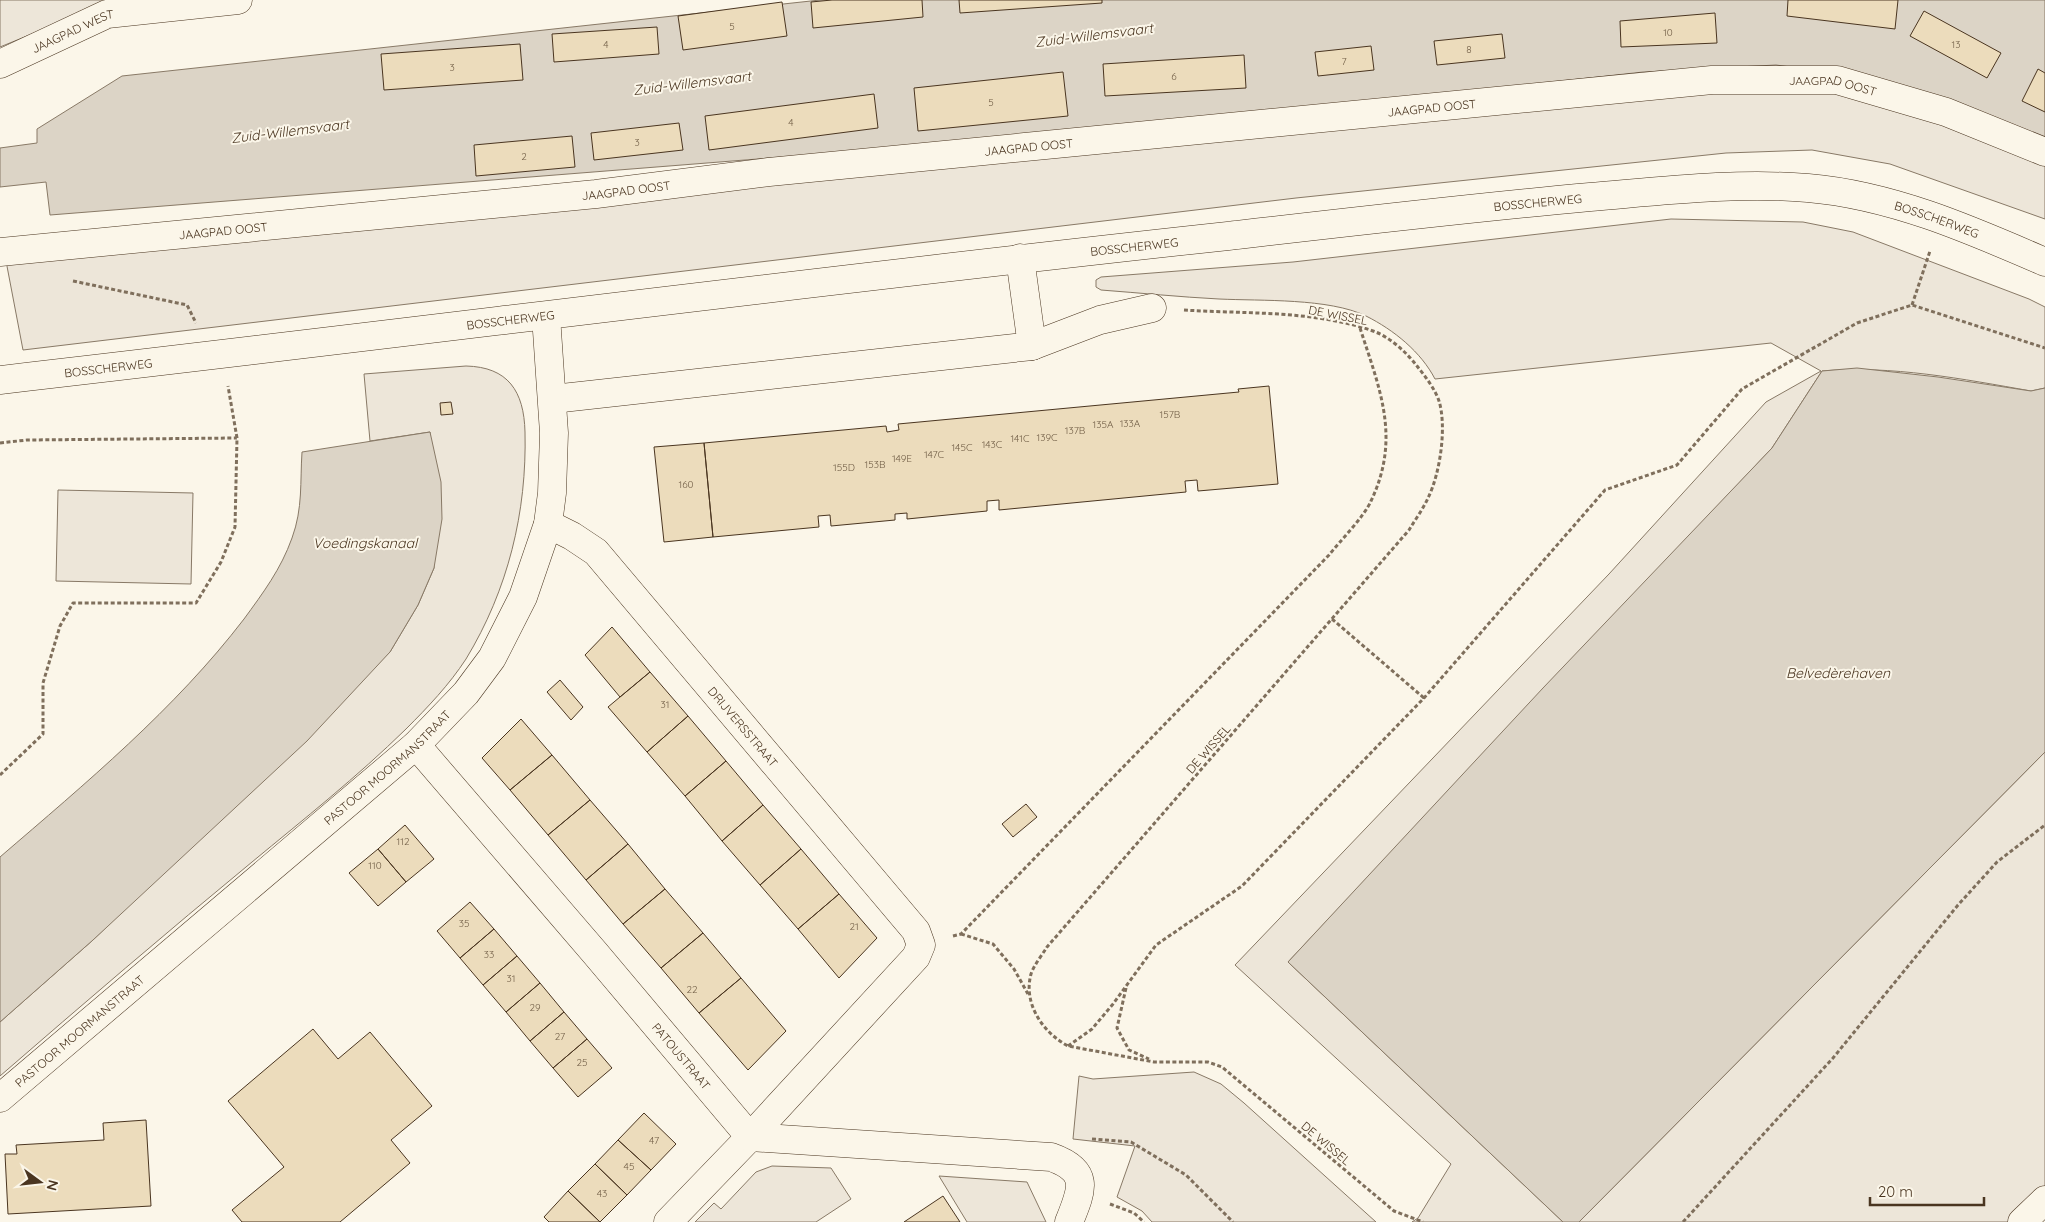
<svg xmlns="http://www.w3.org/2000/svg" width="2045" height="1222" viewBox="0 0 2045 1222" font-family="Quicksand,sans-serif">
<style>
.green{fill:#ede6d9;stroke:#887966}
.water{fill:#dcd4c6;stroke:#887966}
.building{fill:#ecdcbc;stroke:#4a3520}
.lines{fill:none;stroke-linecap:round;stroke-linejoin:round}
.minor-casing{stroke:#4a3520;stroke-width:29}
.path{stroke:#7f6f5c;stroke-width:3;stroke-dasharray:4 2.5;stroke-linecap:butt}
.minor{stroke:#fbf6e9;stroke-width:28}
.labels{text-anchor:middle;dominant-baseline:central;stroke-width:4;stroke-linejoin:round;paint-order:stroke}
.number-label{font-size:10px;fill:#725f47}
.street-label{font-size:12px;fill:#4a3520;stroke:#fbf6e9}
.water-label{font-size:14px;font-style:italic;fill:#4a3520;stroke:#fbf6e9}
</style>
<rect width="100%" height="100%" fill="#fbf6e9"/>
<path class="green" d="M0 0H213L71 18 0 47Z
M1693 87H1819L2045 147V219L1890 164 1812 150 1726 153 1296 198 23 350 6 261Z
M1671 219 1803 222 1853 232 2029 299 2045 307V388L2031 391C1963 379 1891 365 1822 371L1772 448 1288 962 1563 1222H1412L1418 1218 1451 1164 1235 965 1609 574 1766 402 1821 371 1771 343 1435 379C1421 352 1394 330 1366 316 1329 298 1261 301 1219 299 1180 297 1141 293 1101 290L1096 287V280L1101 277 1293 262Z
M466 366C508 367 524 391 525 432 527 512 508 590 466 659 449 685 428 707 406 729 357 777 304 819 252 862 167 932 83 1004 0 1076V1022L93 940 390 652 418 605 434 568 430 432 370 441 364 374Z
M58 490 193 493 191 584 56 581Z
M2045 752V1199L2021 1222H1579Z
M1194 1072 1221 1084 1244 1103 1376 1222H1152L1142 1211 1117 1197 1135 1146 1073 1139 1079 1076 1093 1079Z
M772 1166 831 1168 851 1199 816 1222H695L714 1203 721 1209 756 1172Z
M939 1176 1027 1182 1046 1222H967Z"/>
<path class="water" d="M820 0H2045V147L1819 71 1776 65 1643 72 1086 133 50 215 46 182 0 187V148L37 143V129L122 76Z
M1857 368 1938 377 2031 391 2045 388V752L1579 1222H1563L1288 962 1543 688 1772 448 1822 371Z
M430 432 441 482 442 519 434 568 418 605 390 652 307 741 93 940 0 1022V857C86 783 175 709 244 619 263 593 281 569 292 538 303 508 300 482 302 452Z"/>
<path class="building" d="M832 0H922L923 17 813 28 811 2Z
M959 0H1102V3L960 13Z
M1788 0H1898L1895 29 1787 16Z
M782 2 787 36 683 50 678 16Z
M1924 11 2001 53 1987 78 1910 36Z
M1715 13 1717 43 1621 47 1620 21Z
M657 27 659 54 554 62 552 34Z
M1502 34 1505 58 1437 65 1434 41Z
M520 44 523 80 384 90 381 54Z
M1371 46 1374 70 1318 76 1315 52Z
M1244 55 1246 88 1105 96 1103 64Z
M2038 69 2045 73V112L2022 101Z
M1063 72 1068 116 918 131 914 88Z
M874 94 878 128 709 150 705 116Z
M679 123 683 150 594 160 591 133Z
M572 136 575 167 476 176 474 145Z
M1269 386 1278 484 1198 491 1197 480 1185 481 1186 492 999 510V500L987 501V511L907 519V513L895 514V520L831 526 830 515 818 516 819 527 713 537 704 443 886 426 887 432 899 430 898 424 1239 392 1238 389Z
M451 402 453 414 441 415 440 403Z
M704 443 713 537 664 542 654 447Z
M612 627 650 672 620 697 585 655Z
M650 672 688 716 647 752 608 707Z
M560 680 583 707 571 720 547 692Z
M688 716 726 761 685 796 647 752Z
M521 719 552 755 510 790 482 758Z
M552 755 590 800 548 835 510 790Z
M726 761 763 805 722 841 685 796Z
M590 800 628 844 586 880 548 835Z
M1026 804 1037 817 1013 837 1002 824Z
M763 805 801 849 760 885 722 841Z
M405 825 434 859 406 882 378 849Z
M628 844 665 889 623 924 586 880Z
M378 849 406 882 378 906 349 873Z
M801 849 839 894 798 929 760 885Z
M665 889 703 933 661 968 623 924Z
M839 894 877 938 839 978 798 929Z
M470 902 494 929 460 958 437 931Z
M494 929 517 956 483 985 460 958Z
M703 933 741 978 699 1013 661 968Z
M517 956 540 983 506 1012 483 985Z
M741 978 786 1031 748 1070 699 1013Z
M540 983 564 1012 530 1041 506 1012Z
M564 1012 587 1039 553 1068 530 1041Z
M313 1029 338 1059 370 1032 432 1106 391 1140 410 1163 340 1222H242L232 1210 284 1167 228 1101Z
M587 1039 612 1068 578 1097 553 1068Z
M644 1113 676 1144 651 1170 618 1140Z
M146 1120 151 1206 8 1214 5 1154H17L16 1145 104 1140 103 1123Z
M618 1140 651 1170 627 1195 595 1164Z
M595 1164 627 1195 600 1222 568 1191Z
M568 1191 600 1222H549L544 1217Z
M943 1196 960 1222H904Z"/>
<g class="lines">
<g class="minor-casing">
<g id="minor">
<path id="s1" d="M0 64 107 14 238 0"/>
<path id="s2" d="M0 252 596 194 769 172 1712 80H1837L1946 112 2045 152"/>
<path d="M1020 258 1032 346"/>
<path id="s3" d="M0 380C410 333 819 280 1228 236 1349 222 1469 208 1590 197 1662 191 1736 182 1808 188 1891 195 1969 229 2045 262"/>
<path d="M553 399 1032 346 1100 320 1152 308"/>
<path id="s4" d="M548 524 572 536 596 552 916 931 921 945 916 957 750 1137 668 1222"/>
<path id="s5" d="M416 745 595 953 750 1137 1051 1157C1091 1171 1082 1190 1069 1222"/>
<path id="s6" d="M0 1098 416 745 466 693 492 658 523 597 548 524 552 493 554 433 546 316"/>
<path d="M2022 1222 2045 1200"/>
</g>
</g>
<path class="path" d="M73 281 187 305 196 323
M1912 305 1930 251
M1184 310C1245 314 1314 310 1373 331 1390 337 1406 352 1417 366 1425 376 1435 389 1439 401 1447 427 1440 474 1428 498 1423 509 1415 520 1409 530L1047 947C1042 955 1034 965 1031 974 1023 1003 1042 1032 1068 1046L1154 1062H1208L1222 1067 1394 1211 1423 1222
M0 443 27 440 237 438
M1332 619 1424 698
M0 775 43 734V683L60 626 73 603H196L221 562 235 527 237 438 228 386
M961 934 993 944 1014 969 1028 994
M953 936 961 934 1329 555C1340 541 1364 517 1371 501 1401 438 1380 390 1360 328
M1126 988 1117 1028 1129 1050 1149 1059
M1068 1046 1092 1029 1113 1004 1156 945 1242 886 1424 698 1605 490 1677 465 1742 389 1857 323 1912 305 2045 348
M1092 1139 1131 1142 1186 1175 1233 1222
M1110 1204 1134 1213 1144 1222
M1683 1222 1833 1058 1958 905 1997 862 2045 825"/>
<use href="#minor" class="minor"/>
</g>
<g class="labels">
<g class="number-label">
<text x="732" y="26">5</text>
<text x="1668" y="32">10</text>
<text x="606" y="44">4</text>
<text x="1956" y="44">13</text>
<text x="1469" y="49">8</text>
<text x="1344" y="61">7</text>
<text x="452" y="67">3</text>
<text x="1174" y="76">6</text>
<text x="991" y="102">5</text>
<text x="791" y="122">4</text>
<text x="637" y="142">3</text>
<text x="524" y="156">2</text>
<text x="1170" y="414">157B</text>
<text x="1130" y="423">133A</text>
<text x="1103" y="424">135A</text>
<text x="1075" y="430">137B</text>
<text x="1047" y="437">139C</text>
<text x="1020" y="438">141C</text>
<text x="992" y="444">143C</text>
<text x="962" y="447">145C</text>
<text x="934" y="454">147C</text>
<text x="902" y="458">149E</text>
<text x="875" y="464">153B</text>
<text x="844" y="467">155D</text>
<text x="686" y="484">160</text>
<text x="665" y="704">31</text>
<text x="403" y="841">112</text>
<text x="375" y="865">110</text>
<text x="464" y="923">35</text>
<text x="854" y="926">21</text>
<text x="489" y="954">33</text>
<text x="511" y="978">31</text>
<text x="692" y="989">22</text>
<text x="535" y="1007">29</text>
<text x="560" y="1036">27</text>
<text x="582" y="1062">25</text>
<text x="654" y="1140">47</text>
<text x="629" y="1166">45</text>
<text x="602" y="1193">43</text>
</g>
<g class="street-label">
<text stroke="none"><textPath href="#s1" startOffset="80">JAAGPAD WEST</textPath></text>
<text stroke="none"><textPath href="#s2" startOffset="1842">JAAGPAD OOST</textPath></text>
<text stroke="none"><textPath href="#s2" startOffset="1439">JAAGPAD OOST</textPath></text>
<text stroke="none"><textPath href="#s2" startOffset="1034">JAAGPAD OOST</textPath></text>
<text stroke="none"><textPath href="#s2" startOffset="629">JAAGPAD OOST</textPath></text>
<text stroke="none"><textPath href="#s3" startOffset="1548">BOSSCHERWEG</textPath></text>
<text stroke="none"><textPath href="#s3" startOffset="1952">BOSSCHERWEG</textPath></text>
<text stroke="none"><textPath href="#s2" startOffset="224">JAAGPAD OOST</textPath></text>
<text stroke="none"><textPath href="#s3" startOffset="1142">BOSSCHERWEG</textPath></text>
<text transform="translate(1338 315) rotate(11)">DE WISSEL</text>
<text stroke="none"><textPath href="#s3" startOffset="514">BOSSCHERWEG</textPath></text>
<text stroke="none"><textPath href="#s3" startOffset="109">BOSSCHERWEG</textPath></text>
<text stroke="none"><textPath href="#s4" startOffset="284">DRIJVERSSTRAAT</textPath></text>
<text transform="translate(1208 749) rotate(-49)">DE WISSEL</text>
<text stroke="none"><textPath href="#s6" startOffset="509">PASTOOR MOORMANSTRAAT</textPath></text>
<text stroke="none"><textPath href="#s6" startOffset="104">PASTOOR MOORMANSTRAAT</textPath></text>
<text stroke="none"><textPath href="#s5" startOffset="409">PATOUSTRAAT</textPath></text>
<text transform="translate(1326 1143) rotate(40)">DE WISSEL</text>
</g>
<g class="water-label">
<text transform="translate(1094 35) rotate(-7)">Zuid-Willemsvaart</text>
<text transform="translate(692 83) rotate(-7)">Zuid-Willemsvaart</text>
<text transform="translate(290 131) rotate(-7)">Zuid-Willemsvaart</text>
<text x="365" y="543">Voedingskanaal</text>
<text x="1838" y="673">Belvedèrehaven</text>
</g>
</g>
<g transform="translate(40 1182) rotate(105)" stroke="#fbf6e9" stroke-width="4" paint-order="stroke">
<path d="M0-4L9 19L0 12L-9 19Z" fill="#4a3520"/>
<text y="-8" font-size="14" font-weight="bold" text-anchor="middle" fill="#4a3520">N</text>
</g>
<path d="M1870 1197v8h114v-8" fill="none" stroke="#4a3520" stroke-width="2.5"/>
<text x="1878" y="1197" font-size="15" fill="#4a3520" stroke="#fbf6e9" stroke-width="4" paint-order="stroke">20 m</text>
</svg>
